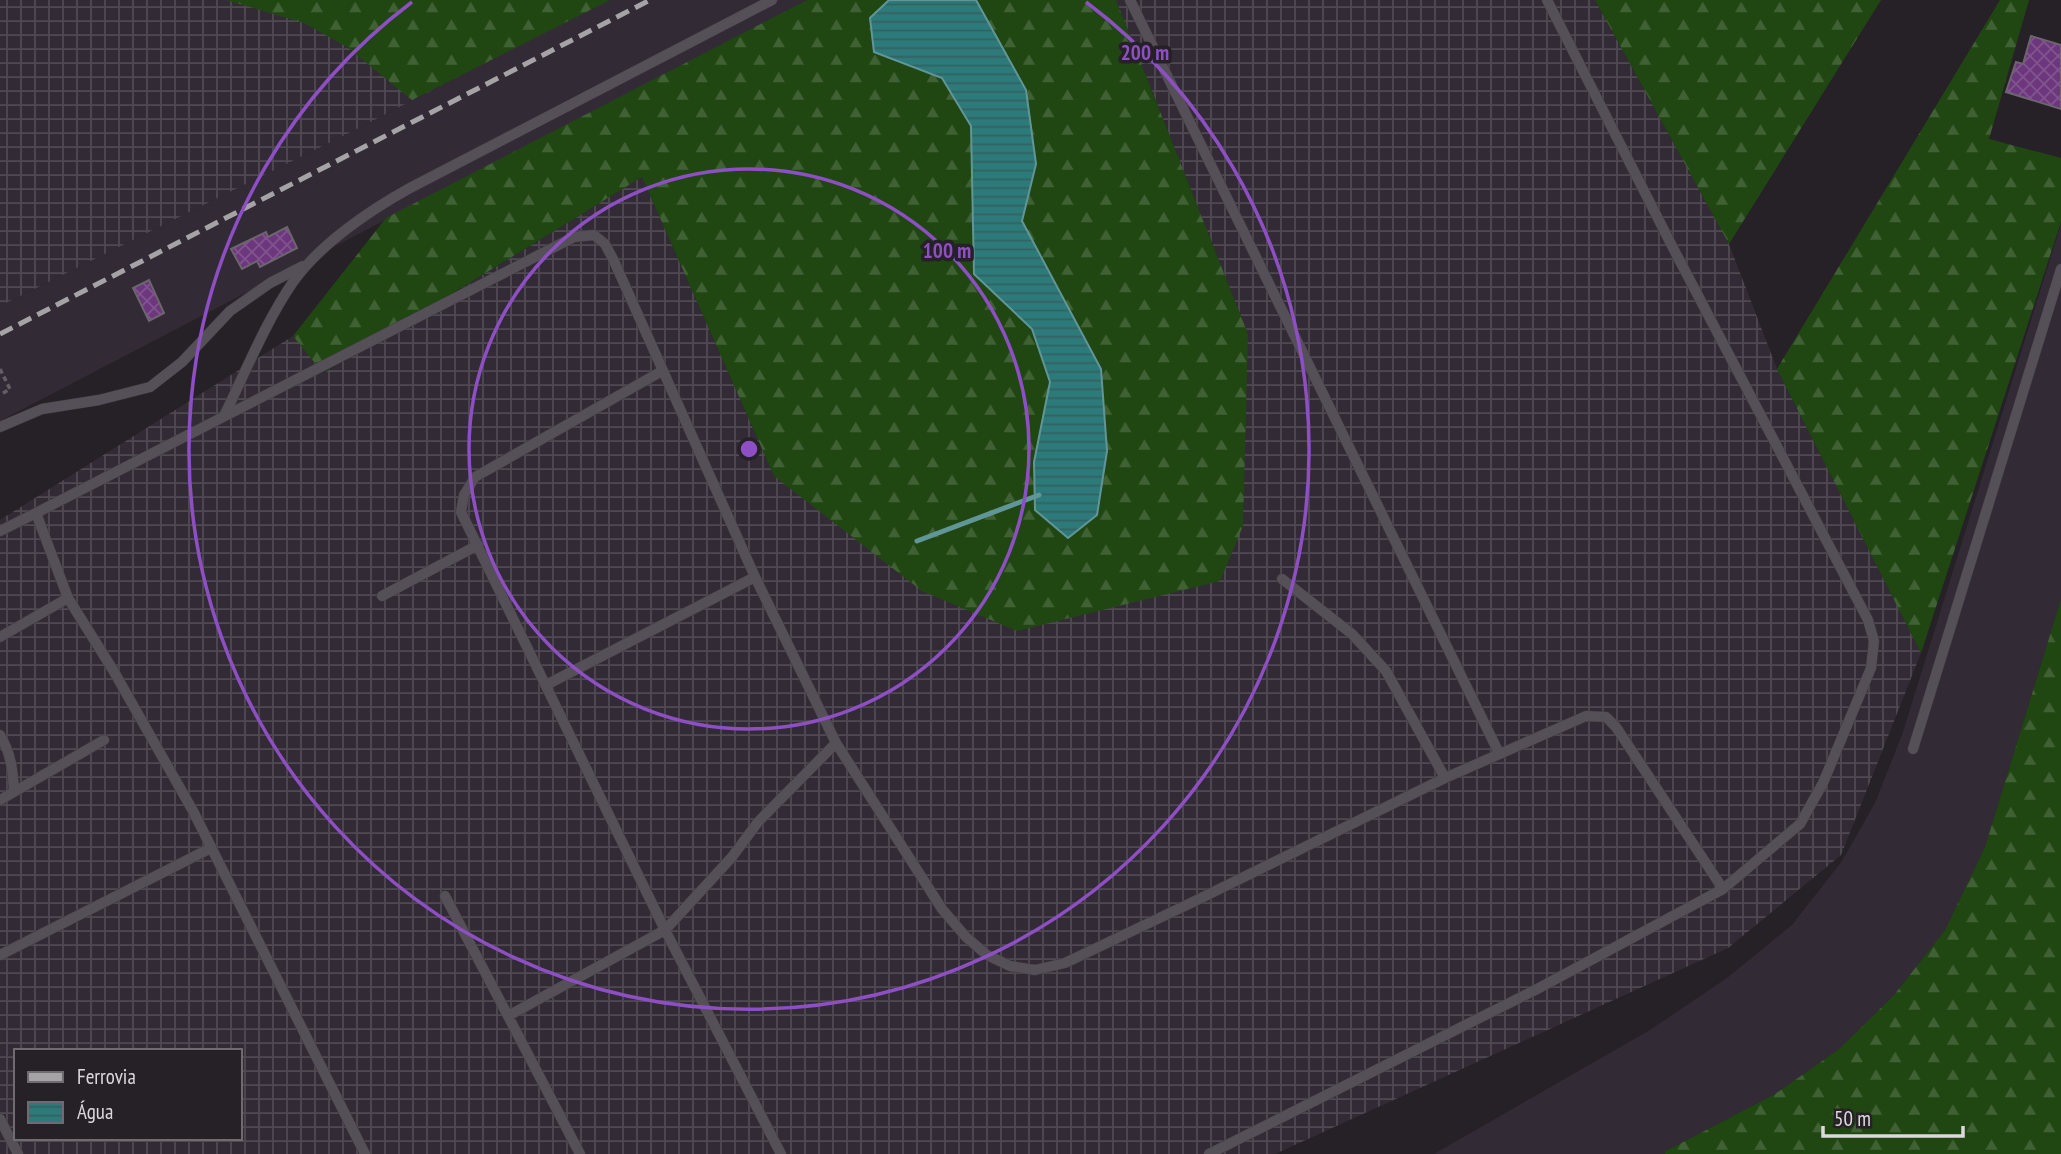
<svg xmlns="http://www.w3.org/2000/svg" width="2061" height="1154" viewBox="0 0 2061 1154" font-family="'PT Sans Narrow',sans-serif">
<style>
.built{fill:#322b35}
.industrial{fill:url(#industrial-grid);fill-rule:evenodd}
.forest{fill:url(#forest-firs)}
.water{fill:url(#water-rules);stroke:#619698;stroke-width:2}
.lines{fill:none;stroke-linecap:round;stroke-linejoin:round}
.stream{stroke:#619698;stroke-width:5}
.building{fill:url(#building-cross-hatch);stroke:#6b666d;stroke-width:2}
.lane-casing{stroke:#403c41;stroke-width:11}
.path{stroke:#645f65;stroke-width:3.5;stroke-dasharray:5 3.5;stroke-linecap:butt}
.lane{stroke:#555057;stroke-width:10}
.rail{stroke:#a6a3a7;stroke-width:5;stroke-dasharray:14 7;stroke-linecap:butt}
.ring{fill:none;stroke:#8e4fc5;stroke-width:3.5}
.centre{fill:#8e4fc5;stroke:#262127;stroke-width:3.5}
.ring-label{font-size:21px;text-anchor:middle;font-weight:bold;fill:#8e4fc5;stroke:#262127;stroke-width:7;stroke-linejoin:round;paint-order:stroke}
</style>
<defs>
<pattern id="industrial-grid" width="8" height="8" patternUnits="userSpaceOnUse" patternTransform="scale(1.75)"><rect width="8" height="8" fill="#322b35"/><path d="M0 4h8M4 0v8" fill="none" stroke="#4f4952"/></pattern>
<pattern id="forest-firs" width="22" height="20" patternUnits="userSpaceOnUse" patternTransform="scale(1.75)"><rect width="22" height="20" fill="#204712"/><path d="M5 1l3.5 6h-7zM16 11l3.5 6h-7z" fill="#406134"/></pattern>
<pattern id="water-rules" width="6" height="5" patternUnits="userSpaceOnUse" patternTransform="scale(1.75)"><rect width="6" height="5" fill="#2c7a7a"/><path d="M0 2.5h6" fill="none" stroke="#366061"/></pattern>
<pattern id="building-cross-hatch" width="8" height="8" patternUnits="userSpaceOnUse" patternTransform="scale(1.75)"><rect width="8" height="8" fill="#6d377d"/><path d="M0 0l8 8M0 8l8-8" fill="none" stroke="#81538f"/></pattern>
</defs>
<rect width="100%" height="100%" fill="#262127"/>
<path class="built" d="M607 0H807L0 421V306L353 131Z
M2061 224V599L1985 847 1945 930 1894 995 1839 1049 1775 1094 1664 1152 1665 1154H1434L1650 1030 1727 978 1792 925 1842 861 1875 803 1902 735Z"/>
<path class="industrial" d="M0 0H607L353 131 0 306Z
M1116 0H1595L1729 244 1777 369 1921 653 1841 855 1728 948 1275 1154H0V520L293 336 324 373 642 177 774 476 1248 334ZM16 1051H240V1138H16Z"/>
<path class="forest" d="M226 0H610L412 100 347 47 304 23Z
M807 0H889L870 18 874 52 942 78 971 126 974 273 1032 329 1050 382 1034 462 1068 538 1097 515 1107 451 1101 369 1022 221 1036 164 1026 90 976 0H1116L1248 334 1243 526 1220 581 1017 631 922 591 774 476 642 177 323 373 293 336 386 218Z
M1595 0H1881L1729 244Z
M2000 0H2029L1989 139 2061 158V222L1921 653 1777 369Z
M2061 599V1154H1665L1664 1152 1775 1094 1839 1049 1894 995 1945 930 1985 847Z"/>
<path class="water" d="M889 0H976L1026 90 1036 164 1022 221 1101 369 1107 451 1097 515 1068 538 1035 510 1034 462 1050 382 1032 329 974 274 971 126 942 78 874 52 870 18Z"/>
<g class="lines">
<path class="stream" d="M917 541 1039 495"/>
</g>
<path class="building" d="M2031 36 2061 45V109L2006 92 2016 62 2023 64Z
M287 227 297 248 260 267 257 261 242 269 231 249 266 232 268 237Z
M149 280 164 313 149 321 133 288Z"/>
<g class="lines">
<g class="lane-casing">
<path id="lane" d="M1130 0 1499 753
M662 371 475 477 464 495 461 512 665 930 781 1154
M224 416C246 371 265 323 293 282 320 244 370 210 410 188L772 0
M0 427 42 409 99 400 150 387 182 362 230 311 270 283 303 266
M0 531 36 513
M1282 579 1352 634 1386 671 1445 778
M382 596 478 545
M0 637 68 598
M546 685 755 577
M0 735C11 753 13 771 14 792
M1913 749 2061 269
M0 800 104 740
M445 896 508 1016
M0 955 211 848
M0 1119 18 1154
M365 1154 193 811 113 670 68 598 36 513 574 237 594 235 605 244 614 261 755 577 836 743 942 909 966 937 987 955 1010 966 1035 970 1065 963 1195 901 1445 778 1586 716 1606 717 1616 727 1723 889
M580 1154 508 1016 665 930 732 857 758 822 836 743
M1209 1154 1539 988 1723 889 1800 824 1823 783 1871 668 1874 641 1868 620 1672 246 1547 0"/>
</g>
<path class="path" d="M0 369 10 389 0 395"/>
<use href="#lane" class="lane"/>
<path class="rail" d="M0 334 650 0"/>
</g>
<g class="ring">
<circle cx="749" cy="449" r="280"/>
<path d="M1086 2A560 560 0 1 1 412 2"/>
</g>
<circle cx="749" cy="449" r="10" class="centre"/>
<g class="ring-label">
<text x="1145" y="60">200 m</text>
<text x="947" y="258">100 m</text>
</g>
<rect x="14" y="1049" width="228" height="91" fill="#262127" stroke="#6f6b70" stroke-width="2"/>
<rect x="28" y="1072" width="35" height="10" fill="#a6a3a7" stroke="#6f6b70" stroke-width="2"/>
<text x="77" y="1084" font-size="21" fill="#dcd9dd">Ferrovia</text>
<rect x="28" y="1102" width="35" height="21" fill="url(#water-rules)" stroke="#6f6b70" stroke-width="2"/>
<text x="77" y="1119" font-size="21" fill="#dcd9dd">Água</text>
<path d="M1823 1126v10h140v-10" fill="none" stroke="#dcd9dd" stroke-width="3.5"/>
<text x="1834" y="1126" font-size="21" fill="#dcd9dd" stroke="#262127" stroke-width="5" paint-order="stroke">50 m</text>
</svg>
